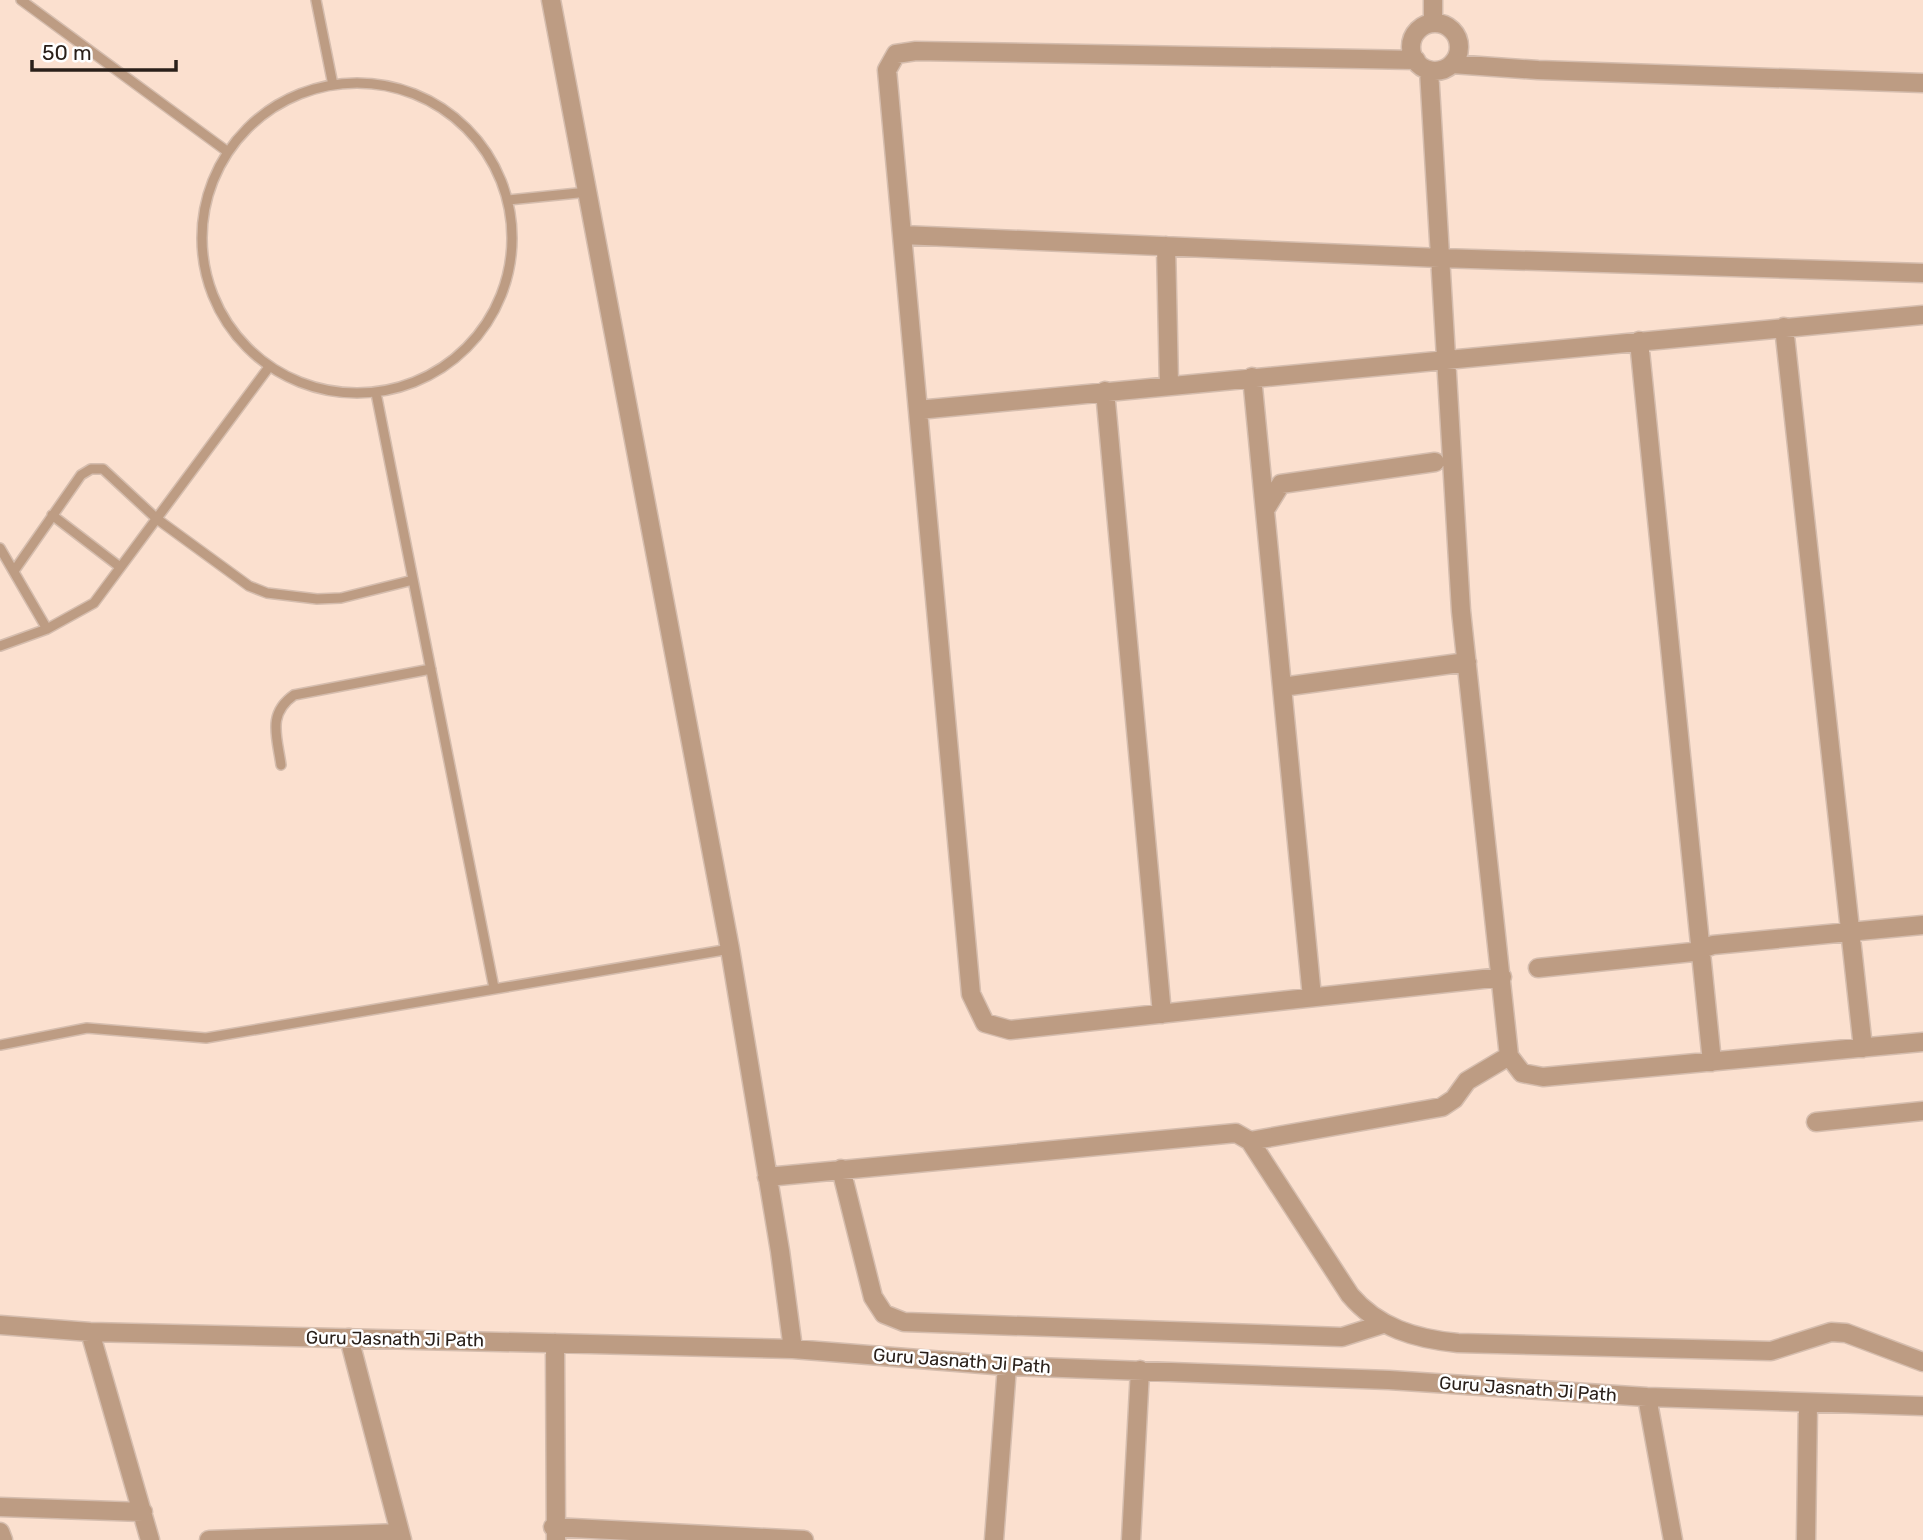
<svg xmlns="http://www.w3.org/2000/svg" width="1923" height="1540" viewBox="0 0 1923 1540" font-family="Rubik,sans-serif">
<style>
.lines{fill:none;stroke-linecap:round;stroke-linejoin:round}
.service-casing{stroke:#d5bdae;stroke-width:12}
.minor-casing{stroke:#d5bdae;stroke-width:21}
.service{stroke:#bd9c83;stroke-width:9}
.minor{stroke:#bd9c83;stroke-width:18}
.labels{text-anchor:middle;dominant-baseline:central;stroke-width:5;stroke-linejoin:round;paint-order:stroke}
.street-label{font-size:18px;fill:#2a201a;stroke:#fff}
</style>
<rect width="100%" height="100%" fill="#fbe0cf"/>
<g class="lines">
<g class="service-casing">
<path id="service" d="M21 0 228 152
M316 0 333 85
M202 238a155 155 0 1 1 310 0a155 155 0 1 1-310 0Z
M508 200 588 192
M376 393 494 988
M52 515 120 567
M0 548 47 629
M14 571 81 475 91 469H103L157 519 249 586 267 593 317 599 341 598 413 580
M0 646 47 629 94 603 269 367
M281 765C277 736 267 714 294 695L431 669
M0 1045 87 1028 206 1038 730 949"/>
</g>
<g class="minor-casing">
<path id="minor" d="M551 0 730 949 780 1251 793 1349
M1433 23V0
M1411 47a24 24 0 1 1 48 0a24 24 0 1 1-48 0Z
M1416 60 916 51 896 54 887 70 971 994 985 1023 1010 1030 1502 977
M1452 64 1538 70 1923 83
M1429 70 1461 611 1509 1056 1522 1073 1543 1077 1923 1042
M902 235 1440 258 1923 273
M1166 246 1169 385
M1784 327 1863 1048
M1639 341 1712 1062
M1252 377 1312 997
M1105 391 1162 1014
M918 410 1923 315
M1265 510 1281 484 1435 462
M1282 687 1467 662
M1538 968 1693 952 1713 945 1923 925
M1816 1122 1923 1111
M1250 1141 1442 1107 1454 1099 1467 1081 1509 1056
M841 1169 873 1297 884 1314 904 1322 1342 1337 1383 1324
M767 1177 1236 1133 1250 1141 1350 1295C1378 1328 1416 1339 1458 1343L1771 1351 1831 1332 1846 1333 1923 1362
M0 1325 90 1332 793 1349 1007 1366 1389 1380 1647 1397 1923 1406
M90 1332 150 1540
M349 1338 402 1540
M555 1343 556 1540
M1647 1397 1673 1540
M0 1507 143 1512
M553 1527 804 1540
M0 1532 3 1540
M209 1540 400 1533
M994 1540 1007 1366
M1131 1540 1140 1370
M1806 1540 1808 1403"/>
</g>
<use href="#service" class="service"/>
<use href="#minor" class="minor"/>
</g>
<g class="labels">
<g class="street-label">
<text transform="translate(395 1339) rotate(1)">Guru Jasnath Ji Path</text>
<text transform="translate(962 1361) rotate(4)">Guru Jasnath Ji Path</text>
<text transform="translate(1528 1389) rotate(4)">Guru Jasnath Ji Path</text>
</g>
</g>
<path d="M32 60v10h144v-10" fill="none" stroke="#2a201a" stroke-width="3.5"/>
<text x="42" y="60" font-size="21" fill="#2a201a" stroke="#ffffff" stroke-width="5" paint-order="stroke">50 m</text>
</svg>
